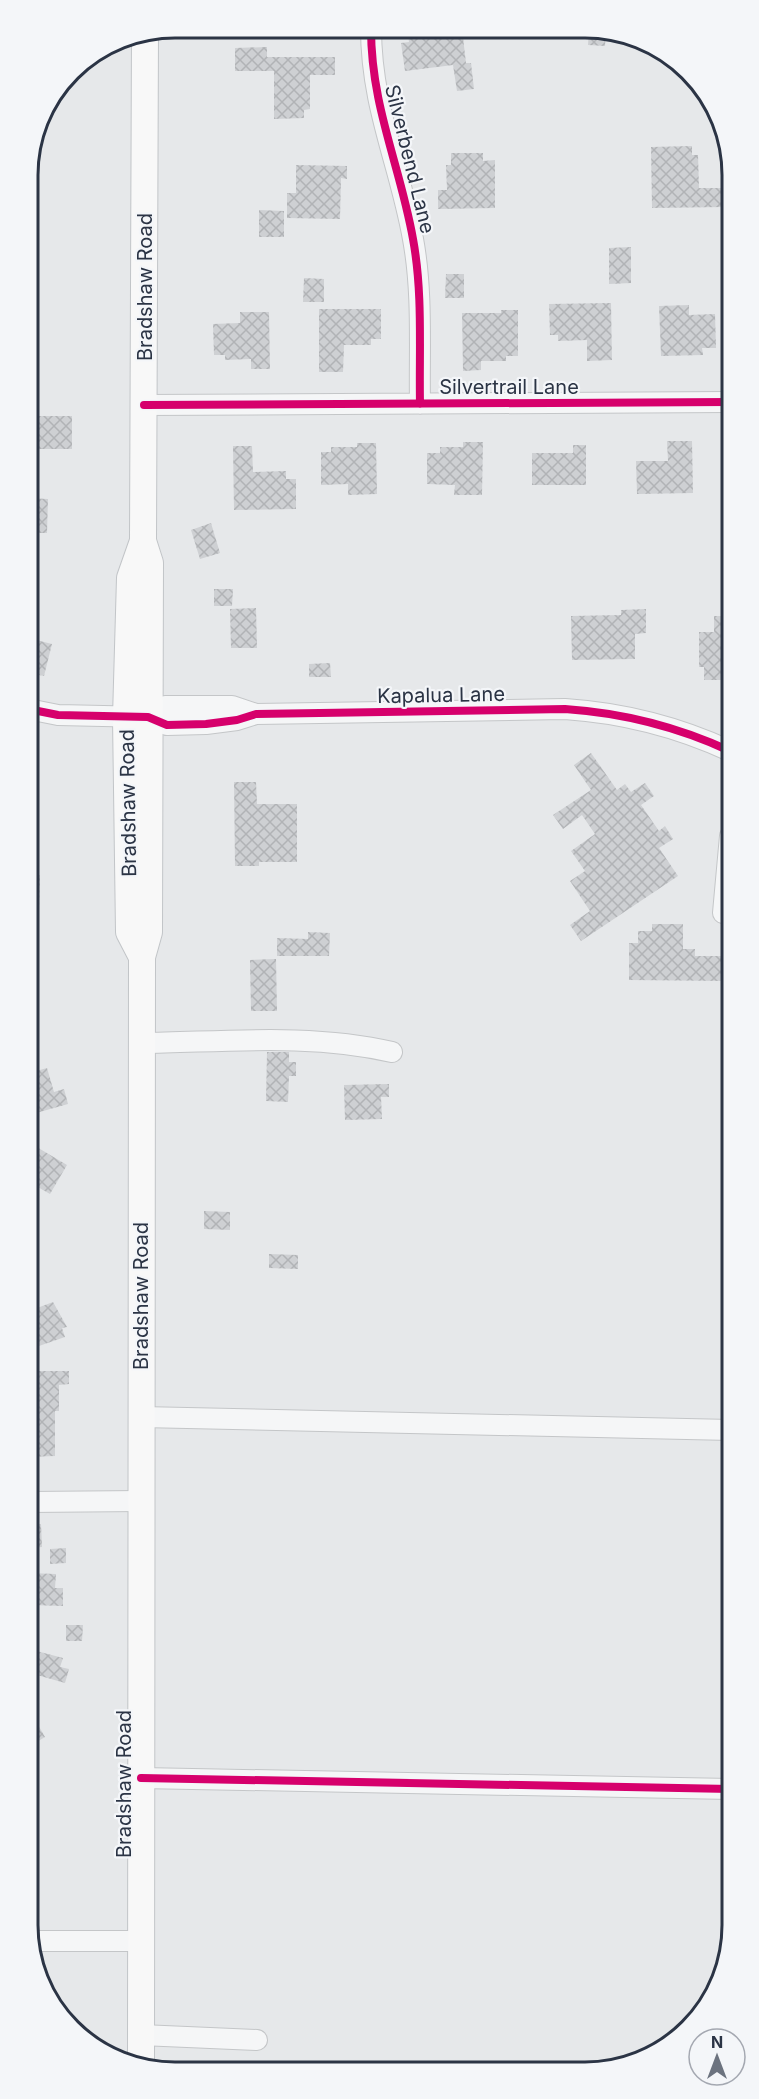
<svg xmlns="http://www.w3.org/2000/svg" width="759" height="2099" viewBox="0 0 759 2099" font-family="Inter,sans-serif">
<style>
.building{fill:url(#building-cross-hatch)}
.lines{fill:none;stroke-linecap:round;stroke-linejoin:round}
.minor-casing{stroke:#c4c6c8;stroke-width:22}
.major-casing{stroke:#c2c5c8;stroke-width:28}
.minor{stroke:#f5f6f7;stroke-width:20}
.major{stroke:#f8f8f8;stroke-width:26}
.cycleway-casing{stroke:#f4f6f9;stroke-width:11}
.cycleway{stroke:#d6006c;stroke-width:8}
.labels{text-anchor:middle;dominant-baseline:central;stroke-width:4.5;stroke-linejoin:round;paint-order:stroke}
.street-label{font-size:20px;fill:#2b3445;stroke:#f4f6f9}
.rim{fill:none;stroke:#2b3445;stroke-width:3}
</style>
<defs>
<pattern id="building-cross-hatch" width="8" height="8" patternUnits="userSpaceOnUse" patternTransform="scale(1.5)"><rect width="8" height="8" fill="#ced0d3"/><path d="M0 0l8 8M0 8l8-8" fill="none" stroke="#b1b3b6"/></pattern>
</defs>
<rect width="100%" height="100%" fill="#e6e8ea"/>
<path class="building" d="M443 29H462L466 63H471L474 89 457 91 453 65 405 71 401 43 409 42 408 34Z
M589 30H606L605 46 588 45Z
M267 47V57H335V75H310V109L304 110V118L274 119V71H235V48Z
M692 146V155H698L699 188H723L724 207 652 208 651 147Z
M451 153H483V161L495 160V208L438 209V190H447L446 165H451Z
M296 165 347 166V179L341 178 340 219 287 218V193H296Z
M259 210 284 211V237H259Z
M631 247V283L609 284V248Z
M446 274H464V298H445Z
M304 278 324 279V302H303Z
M611 303 612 360 587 361V340L558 341V335H550L549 304Z
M689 305V315L715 314 716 348H702L703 355 661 356 659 306Z
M319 309H381V339H371V345H344L343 372H319Z
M501 310H518V356H506V361H481V370L463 371 462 313H501Z
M240 312H269L270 369H251V359L225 360V355H214L213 324 240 323Z
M39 416H72V449H39Z
M667 441H692L693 493 637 494 636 461H668Z
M463 442H483L482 495H454L455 485 427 484V453H440V447H463Z
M357 443H376L377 494 348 495V484L321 485V452H331V447H357Z
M573 445H586V485H532V453H573Z
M233 446H252L253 472 286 471V479H296V509L234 510Z
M28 498 48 499 47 533H28Z
M211 523 220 553 200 559 191 530Z
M214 589H233L232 606H214Z
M256 608 257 648H231L230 609Z
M646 609V633L635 634V659L572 660 571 616 621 615V610Z
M714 616H730V680H704V667H699V632H714Z
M28 638 52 644 44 676 28 673Z
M330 663 331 677H309V664Z
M591 753 617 790 625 784 631 792 645 783 654 796 641 805 659 831 665 826 673 839 659 848 678 876 581 941 570 925 590 911 570 881 585 871 571 851 595 834 582 815 563 829 553 815 591 790 574 765Z
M234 782H256L257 804H297V862H259V866H235Z
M28 875H40L39 909H28Z
M652 924H683V949H695V956H725V981L629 980V943H638V931H652Z
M308 932 330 933 329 956H277V938L308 939Z
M276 959 277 1011H251L250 960Z
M267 1052H289V1062H296V1076H289L288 1102 266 1101Z
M47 1068 54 1092 64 1089 68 1104 29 1115V1073Z
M389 1084V1097H381L382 1119 345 1120 344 1085Z
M35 1146 67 1165 50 1194 29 1182V1157Z
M204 1211 230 1212V1230L204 1229Z
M269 1254 298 1255V1269L269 1268Z
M53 1302 67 1327 62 1328 65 1337 39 1346 34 1334 29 1336V1311Z
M29 1371H69V1384L59 1385V1411H55V1456L29 1457Z
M29 1524H41L42 1547 29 1548Z
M66 1548V1563L50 1564V1549Z
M29 1573 56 1574 55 1588H63V1606L29 1605Z
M66 1625H83L82 1641H66Z
M29 1649 63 1658 60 1667 69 1669 65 1683 30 1673Z
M30 1711 45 1737 30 1746Z"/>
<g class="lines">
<g class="minor-casing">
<path id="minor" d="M371 28C371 107 400 165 413 239 423 293 419 350 420 404
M144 405 729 402
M28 709 58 715 148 717 167 725 206 724 237 720 256 714 565 709C624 713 676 726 730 751
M148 717 165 706H232L256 714
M723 913 730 836
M142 1043C225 1042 310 1033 392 1052
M141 1417 731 1430
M29 1502 141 1501
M141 1778 731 1789
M30 1941H141
M141 2035 257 2040"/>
</g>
<g class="major-casing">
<path id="major" d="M142 957 129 932 126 717 130 578 143 541
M141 2067 142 957 149 932 150 563 143 541 145 33"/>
</g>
<use href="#minor" class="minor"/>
<use href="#major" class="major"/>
<g class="cycleway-casing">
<path id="cycleway" d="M371 28C371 107 400 165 413 239 423 293 419 350 420 404
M144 405 729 402
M28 709 58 715 148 717 167 725 206 724 237 720 256 714 565 709C624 713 676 726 730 751
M141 1778 731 1789"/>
</g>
<use href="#cycleway" class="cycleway"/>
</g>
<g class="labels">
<g class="street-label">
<text transform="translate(410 159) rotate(76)">Silverbend Lane</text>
<text transform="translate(145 287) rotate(-90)">Bradshaw Road</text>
<text x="509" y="387">Silvertrail Lane</text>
<text transform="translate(441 695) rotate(-1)">Kapalua Lane</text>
<text transform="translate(128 803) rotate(-91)">Bradshaw Road</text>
<text transform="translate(141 1296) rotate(-90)">Bradshaw Road</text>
<text transform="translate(124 1784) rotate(-90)">Bradshaw Road</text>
</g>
</g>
<path d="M0 0H759V2099H0ZM175 38H585A137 137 0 0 1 722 175V1925A137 137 0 0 1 585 2062H175A137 137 0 0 1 38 1925V175A137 137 0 0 1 175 38Z" fill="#f4f6f9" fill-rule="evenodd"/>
<path class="rim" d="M175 38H585A137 137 0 0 1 722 175V1925A137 137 0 0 1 585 2062H175A137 137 0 0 1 38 1925V175A137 137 0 0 1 175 38Z"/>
<g transform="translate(717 2057)"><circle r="28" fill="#f4f6f9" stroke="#a4a8b1" stroke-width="1.5"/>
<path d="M0-4.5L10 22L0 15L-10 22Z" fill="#6c737f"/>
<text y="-9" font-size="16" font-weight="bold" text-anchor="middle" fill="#2b3445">N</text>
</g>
</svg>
